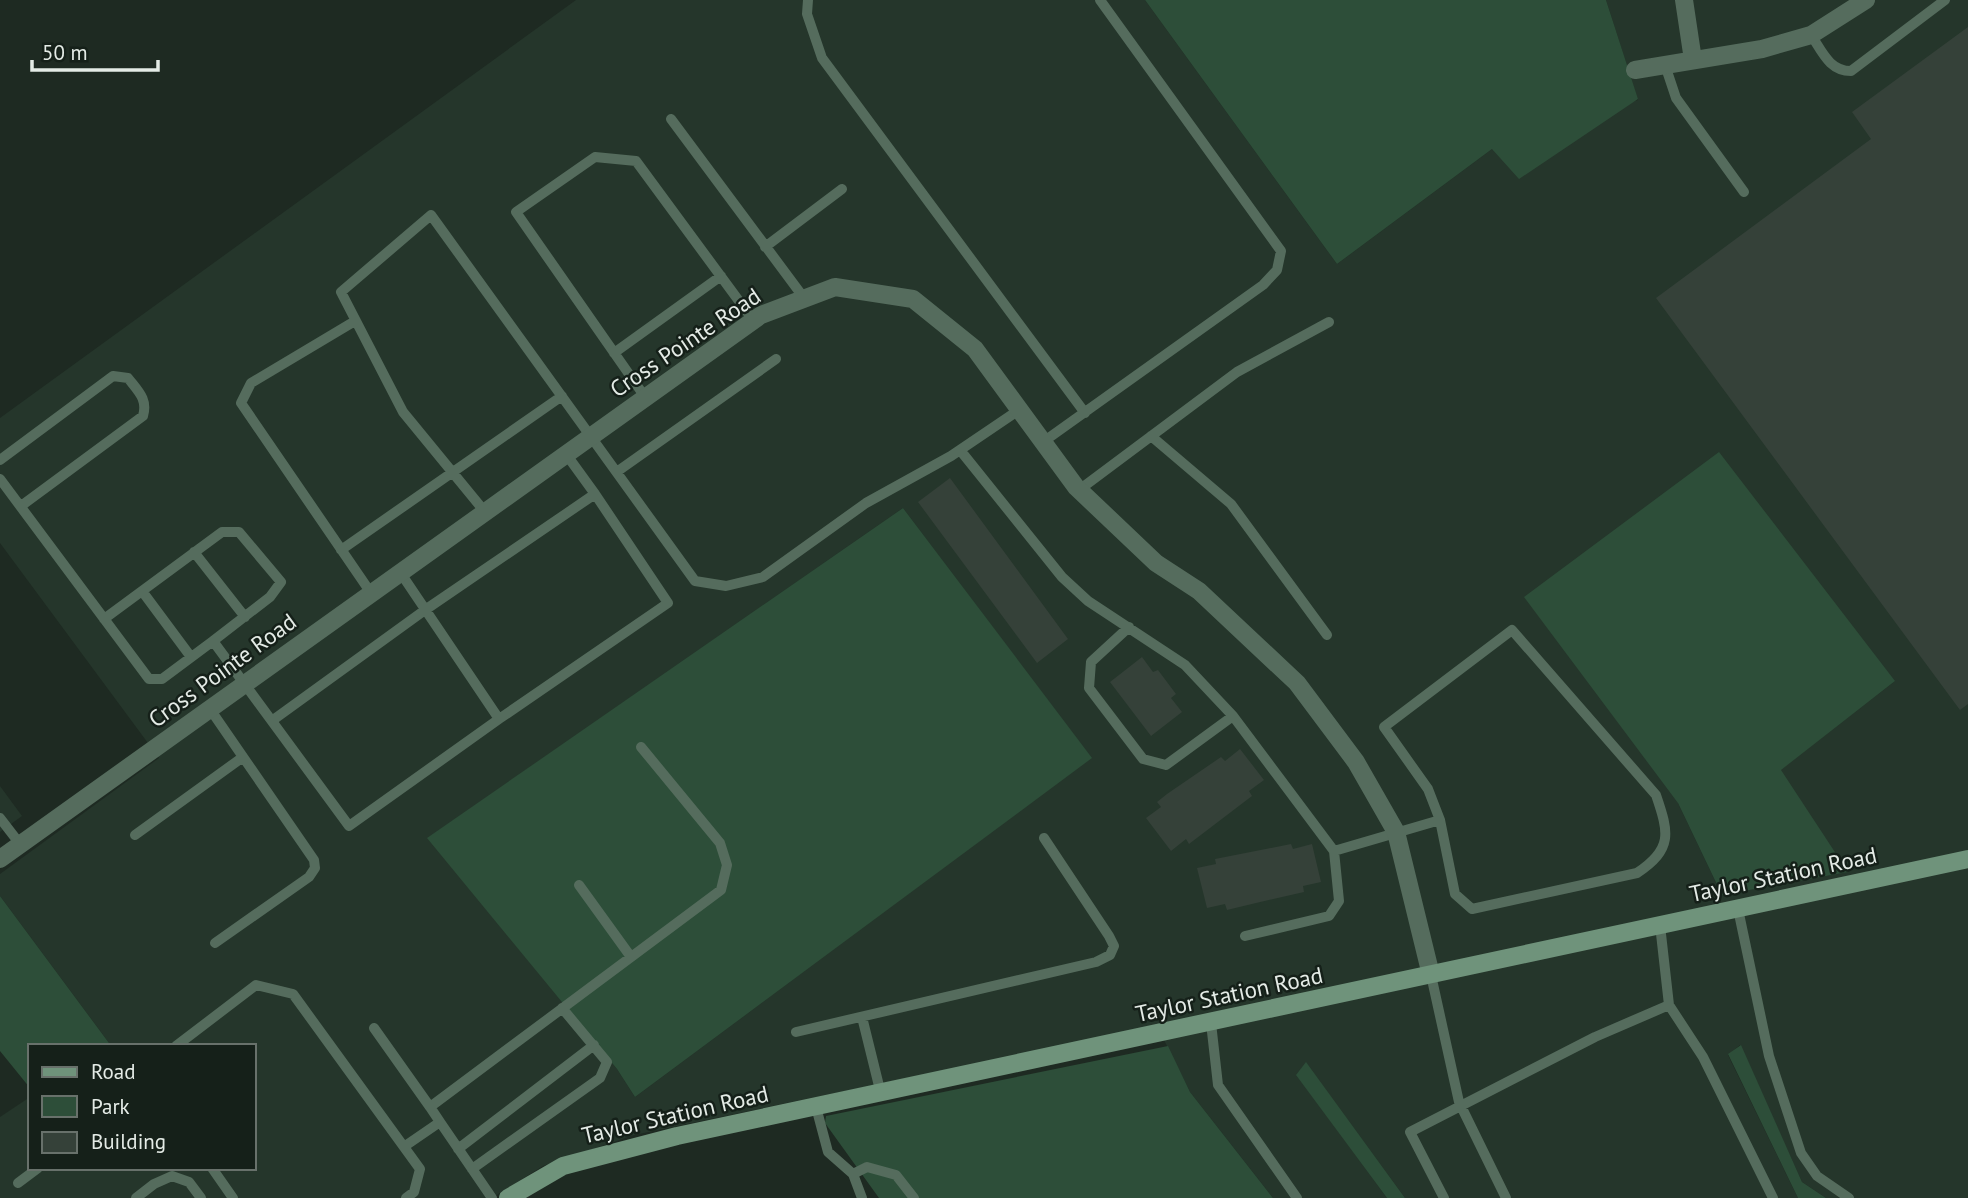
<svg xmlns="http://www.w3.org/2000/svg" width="1968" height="1198" viewBox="0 0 1968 1198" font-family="'PT Sans',sans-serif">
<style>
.built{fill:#25362b;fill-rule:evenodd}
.green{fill:#2d4e39}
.building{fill:#354139}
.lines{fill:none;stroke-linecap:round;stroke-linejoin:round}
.service{stroke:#556c5d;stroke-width:10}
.minor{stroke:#556c5d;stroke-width:18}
.tertiary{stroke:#556c5d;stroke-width:18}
.secondary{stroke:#6f937b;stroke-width:18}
.labels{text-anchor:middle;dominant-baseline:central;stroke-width:5;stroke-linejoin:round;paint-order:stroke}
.street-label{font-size:23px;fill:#e4ebe6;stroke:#152019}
</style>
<rect width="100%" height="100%" fill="#1e2a22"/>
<path class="built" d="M576 0H1145L1337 264 1492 149 1638 100 1606 0H1968V1198H1826L1802 1182 1740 1045 1728 1055 1798 1198H1405L1306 1063 1297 1075 1387 1198H1273L1190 1092 1157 1026 634 1135 543 1166 492 1198H0V1117L30 1097V1168H254V1046H106L109 1043 0 896V874L159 758 0 543V418ZM903 508 1091 758 635 1097 617 1069 428 838ZM1895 681 1780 770 1847 872 1722 895 1678 803Z
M0 786 22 816 0 832Z"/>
<path class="green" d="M1145 0H1606L1638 99 1519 179 1492 149 1337 264Z
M1719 452 1895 681 1781 770 1848 872 1722 895 1678 803 1524 597Z
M903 508 1092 758 635 1097 617 1069 427 838Z
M0 896 109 1043 30 1046V1088L0 1051Z
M1741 1045 1802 1182 1826 1198H1798L1728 1054Z
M1168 1046 1190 1092 1273 1198H879L825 1123 826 1116Z
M1306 1062 1405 1198H1387L1296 1075Z"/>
<path class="building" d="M1968 27V704L1960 710 1656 298 1871 139 1852 112Z
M950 478 1068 639 1037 663 918 502Z
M1142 657 1153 672 1158 670 1176 694 1171 698 1182 712 1151 736 1110 682Z
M1240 749 1264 780 1249 791 1252 796 1189 844 1186 839 1171 851 1146 818 1161 807 1157 802 1167 794 1221 757 1225 761Z
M1291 844 1293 849 1312 844 1321 882 1303 886 1304 892 1256 903 1227 910 1225 904 1207 908 1197 868 1216 864 1215 859Z"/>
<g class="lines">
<path class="service" d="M808 0 807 14 822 58 1085 413
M1811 35C1822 51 1829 71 1851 71L1945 0
M1665 65 1676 98 1744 192
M671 119 804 298
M765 247 842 189
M355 321 251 383 241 403 371 593
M614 353 721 276
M645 397 516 212 595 157 636 161 753 320
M1151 436 1231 504 1327 635
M1043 442 1263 285 1277 270 1281 251 1100 0
M960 450 1062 577 1088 601 1185 665 1233 716 1334 851 1440 820 1455 894 1472 909 1637 873C1673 849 1669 833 1656 795L1512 630 1384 727 1428 789 1440 820
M0 460 113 376 128 378C138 391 148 399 143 416L21 506
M618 471 776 359
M0 479 149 679H162L213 641 349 826 499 719 400 572
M1079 490 1237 372 1329 322
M485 512 403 412 341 292 431 215 695 581 726 586 763 577 866 503 951 456 1019 410
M341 550 562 396
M194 552 245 617
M142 591 191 657
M104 619 222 532H239L281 582 270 597 213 641
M1129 627 1091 662 1089 688 1143 759 1166 765 1233 716
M210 709 314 860 315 868 309 877 215 943
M499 719 668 603 595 494
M273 720 425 610 595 494 566 454
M0 818 20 844
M135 835 243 757
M579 885 631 957
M1738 909 1769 1056 1801 1153 1817 1176 1849 1198
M1660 925 1669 1005 1703 1057 1773 1198
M1245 936 1329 916 1339 901 1334 851
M1431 975 1459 1102 1506 1198
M862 1017 881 1094
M1211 1023 1218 1085 1297 1198
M374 1028 430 1107
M796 1032 1096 962 1110 955 1114 946 1109 936 1044 838
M176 1046 256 985 293 994 420 1169 414 1192 406 1198
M816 1107 828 1152 853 1174 862 1198
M440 1122 430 1107 721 890 727 865 720 843 641 747
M405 1146 440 1122 492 1198
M458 1149 594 1045
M212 1168 233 1198
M472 1169 600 1078 607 1062 562 1008
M853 1174 867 1167 896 1175 914 1198
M18 1183 38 1168
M136 1198 154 1184 172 1176 189 1182 201 1198
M1444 1198 1410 1132 1595 1037 1669 1005"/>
<path class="minor" d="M0 859 761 315 835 287 913 299 975 349 1076 487 1156 563 1199 591 1297 683 1356 762 1396 832 1431 975"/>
<path class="tertiary" d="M1684 0 1693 60
M1635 70 1762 49 1811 35 1866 0"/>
<path class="secondary" d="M508 1198 563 1166 677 1136 1968 859"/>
</g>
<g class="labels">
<g class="street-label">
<text transform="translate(685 342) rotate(-34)">Cross Pointe Road</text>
<text transform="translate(222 670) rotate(-36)">Cross Pointe Road</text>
<text transform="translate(1783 874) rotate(-12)">Taylor Station Road</text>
<text transform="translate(1229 994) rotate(-12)">Taylor Station Road</text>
<text transform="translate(675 1114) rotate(-13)">Taylor Station Road</text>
</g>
</g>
<rect x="28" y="1044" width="228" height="126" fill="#152019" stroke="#68716b" stroke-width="2"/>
<rect x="42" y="1067" width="35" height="10" fill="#6f937b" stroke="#68716b" stroke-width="2"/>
<text x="91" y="1079" font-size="21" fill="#e4ebe6">Road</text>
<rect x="42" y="1096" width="35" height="21" fill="#2d4e39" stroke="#68716b" stroke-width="2"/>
<text x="91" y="1114" font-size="21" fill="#e4ebe6">Park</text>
<rect x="42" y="1132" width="35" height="21" fill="#354139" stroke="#68716b" stroke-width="2"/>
<text x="91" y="1149" font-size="21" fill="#e4ebe6">Building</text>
<path d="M32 60v10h126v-10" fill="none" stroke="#e4ebe6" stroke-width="3.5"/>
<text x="42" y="60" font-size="21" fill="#e4ebe6" stroke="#152019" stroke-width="5" paint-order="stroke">50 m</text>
</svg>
